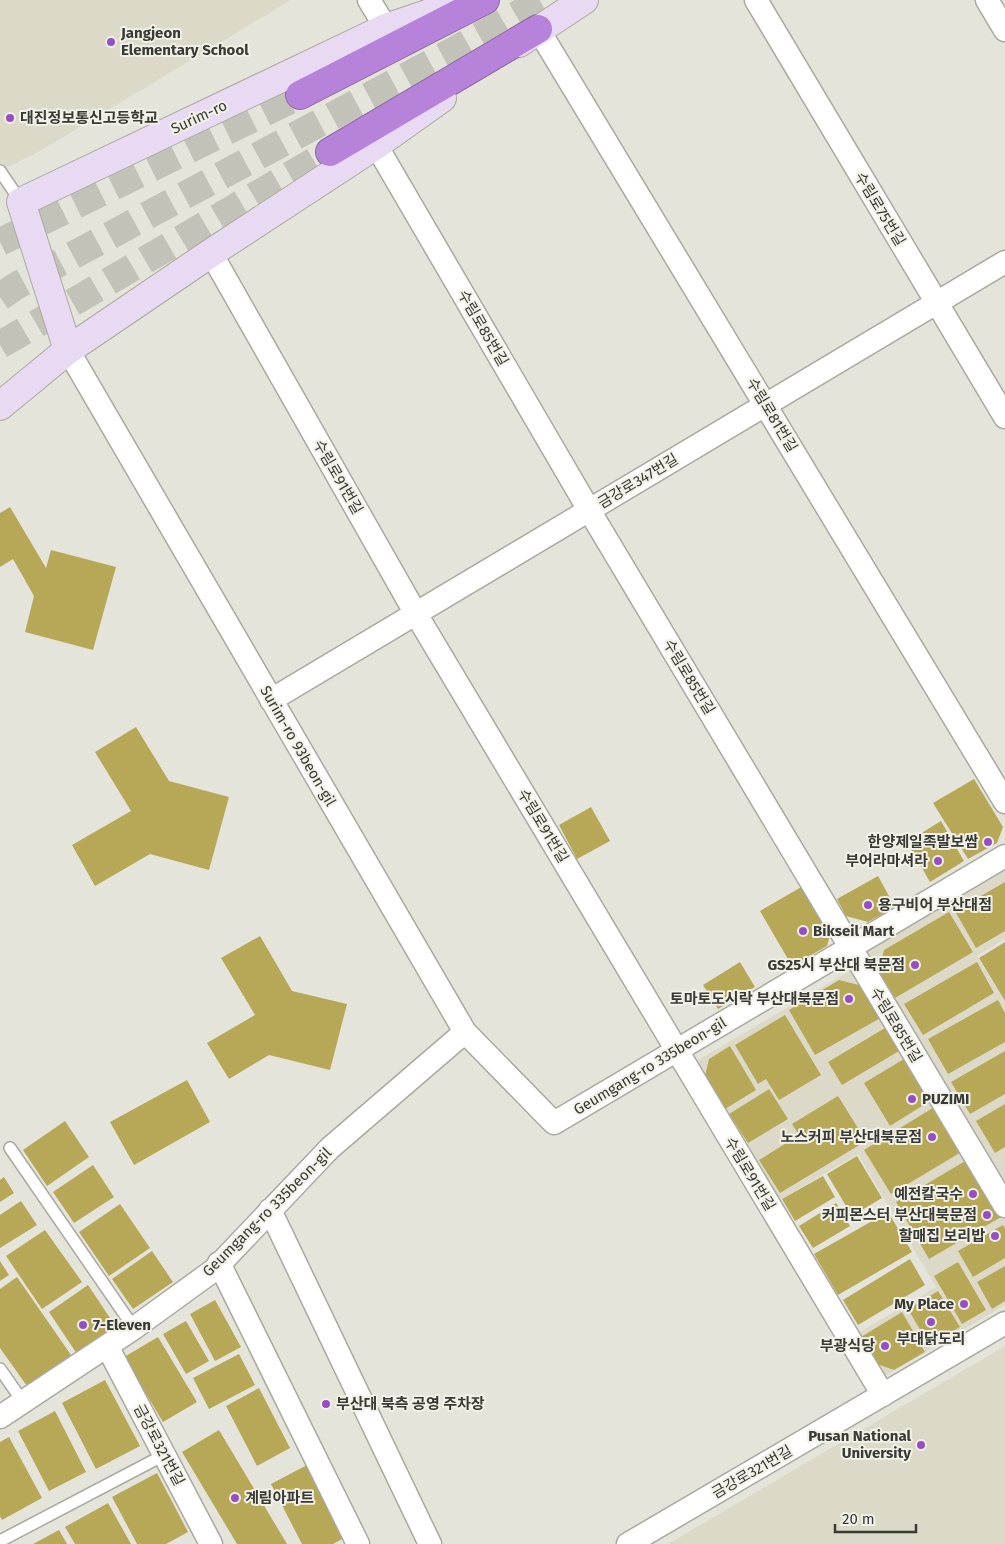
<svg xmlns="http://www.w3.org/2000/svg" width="1005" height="1544" viewBox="0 0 1005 1544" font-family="'Fira Sans','Noto Sans KR',sans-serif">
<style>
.built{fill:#dcd9c8}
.building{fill:#b7a858}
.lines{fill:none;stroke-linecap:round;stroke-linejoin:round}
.highway-tunnel{stroke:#c3c2b9;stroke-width:28;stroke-dasharray:28 14;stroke-linecap:butt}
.lane-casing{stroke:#aaa99f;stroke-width:14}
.street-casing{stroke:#aaa99f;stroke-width:25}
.secondary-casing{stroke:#aaa99f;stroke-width:30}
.highway-casing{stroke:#8a68a0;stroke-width:30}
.lane{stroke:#fff;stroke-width:11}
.street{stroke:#fff;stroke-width:22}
.secondary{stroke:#e9daf4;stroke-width:28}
.highway{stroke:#b682da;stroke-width:28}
.poi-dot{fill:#964fc2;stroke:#f2f1e7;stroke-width:2}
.labels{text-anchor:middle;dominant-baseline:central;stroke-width:4;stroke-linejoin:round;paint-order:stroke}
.poi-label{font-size:15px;font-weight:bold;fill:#393935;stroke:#f2f1e7;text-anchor:end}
.street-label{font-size:15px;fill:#393935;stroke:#f2f1e7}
</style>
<rect width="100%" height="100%" fill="#e5e4da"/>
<path class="built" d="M0 0H291L40 151 0 171Z
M1005 864V939L977 956 1005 1002V1193L860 951Z
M858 966 1005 1217V1305L883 1377 858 1333 936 1287 858 1154 776 1202 693 1063Z
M1005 1346V1544H668Z"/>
<path class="building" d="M10 507 46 568 51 550 116 567 93 650 25 632 34 596 13 559 0 567V513Z
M136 727 169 781 229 797 209 870 150 854 95 886 72 845 131 811 95 752Z
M974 779 1003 827 997 843 968 859 933 803Z
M591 807 610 841 577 859 559 825Z
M941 821 964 861 930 882 907 842Z
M878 876 895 907 868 922 846 916 837 899Z
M1005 882V931L976 948 955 911Z
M803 886 831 932 827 946 792 966 760 911Z
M949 912 973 952 895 998 879 971 884 950Z
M260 936 292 991 347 1004 330 1070 269 1055 229 1079 207 1043 255 1015 221 958Z
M1005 942V1001L979 958Z
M740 962 755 987 718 1009 703 985Z
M977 962 994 993 923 1035 904 1004Z
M839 980 867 987 884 1016 815 1055 789 1010Z
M998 1000 1005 1013V1042L948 1074 928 1039Z
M785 1015 821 1075 779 1100 766 1079 758 1084 735 1045Z
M885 1028 899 1051 842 1085 828 1062Z
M730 1046 756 1090 725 1109 705 1076 709 1059Z
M1005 1051V1094L970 1114 951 1082Z
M904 1059 930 1101 890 1126 864 1083Z
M187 1080 210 1122 134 1165 110 1122Z
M769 1089 788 1119 748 1143 729 1114Z
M838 1096 866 1141 780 1193 759 1160 799 1135 792 1124Z
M1005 1104V1147L995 1153 976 1121Z
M936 1106 963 1151 891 1194 864 1150Z
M65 1121 89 1157 47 1186 23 1150Z
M857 1156 882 1198 852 1216 827 1174Z
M967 1160 1001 1217 929 1259 896 1202Z
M93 1165 114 1197 74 1223 53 1192Z
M823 1176 835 1197 795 1221 782 1199Z
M4 1177 14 1193 0 1202V1180Z
M21 1201 37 1225 0 1248V1215Z
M836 1203 850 1226 813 1248 799 1226Z
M120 1204 150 1248 109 1276 79 1232Z
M888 1212 912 1252 838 1295 814 1254Z
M1003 1225 1005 1229V1258L973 1277 958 1251Z
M45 1230 82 1282 42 1309 6 1256Z
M152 1251 173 1282 133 1309 112 1279Z
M910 1259 925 1285 858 1325 843 1300Z
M0 1261 9 1275 0 1281Z
M958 1262 986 1310 962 1324 934 1276Z
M1005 1266V1301L992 1309 977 1282Z
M17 1277 71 1355 27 1386 0 1348V1289Z
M88 1285 116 1327 77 1354 49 1312Z
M938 1291 960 1327 929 1345 908 1309Z
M215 1300 241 1347 215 1361 190 1314Z
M902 1312 925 1352 894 1370 877 1364 861 1337Z
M186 1321 209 1361 186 1374 163 1334Z
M158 1337 197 1402 163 1422 124 1357Z
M239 1354 255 1385 209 1409 193 1378Z
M105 1380 140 1446 96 1469 62 1403Z
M259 1388 290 1448 257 1466 226 1406Z
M55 1411 86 1472 49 1491 18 1431Z
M219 1430 287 1544H237L182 1452Z
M9 1437 42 1498 2 1520 0 1516V1442Z
M307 1465 344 1538 333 1544H302L271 1484Z
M157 1473 188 1532 166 1544H137L112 1497Z
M108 1503 131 1544H75L65 1527Z
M59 1530 67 1544H33Z"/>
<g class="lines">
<path class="highway-tunnel" d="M0 242 300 95
M0 297 16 286 457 49 543 0
M0 345 330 152"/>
<g class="lane-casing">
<path id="lane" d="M0 171 21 202
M10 1148 134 1328
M0 1369 23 1402
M0 1541 164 1455"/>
</g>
<g class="street-casing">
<path id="street" d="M369 0 386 28 383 44
M756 0 1005 417
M987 0 1005 30
M538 29 1005 802
M376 145 589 510 1005 1206
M211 253 416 614 883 1395
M68 350 465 1032 554 1123 1005 856
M271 700 1005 262
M270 1210 430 1544
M219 1263 358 1544
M107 1346 211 1544
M0 1417 134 1328 214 1270 330 1148 465 1032
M628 1544 1005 1323"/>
</g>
<g class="secondary-casing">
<path id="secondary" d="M519 43 584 0
M68 350 21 202 386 28 465 1
M0 406 68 350 211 253 376 145 442 98"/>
</g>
<g class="highway-casing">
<path id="highway" d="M300 95 485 0
M330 152 538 29"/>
</g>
<use href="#lane" class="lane"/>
<use href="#street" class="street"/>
<use href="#secondary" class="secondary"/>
<use href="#highway" class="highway"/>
</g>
<g class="poi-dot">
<circle cx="111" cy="42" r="5"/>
<circle cx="10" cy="118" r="5"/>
<circle cx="988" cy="842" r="5"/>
<circle cx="938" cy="861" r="5"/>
<circle cx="868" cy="905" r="5"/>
<circle cx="803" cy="931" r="5"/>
<circle cx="915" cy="965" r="5"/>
<circle cx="849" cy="999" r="5"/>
<circle cx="912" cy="1099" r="5"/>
<circle cx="932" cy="1137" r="5"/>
<circle cx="973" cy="1194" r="5"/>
<circle cx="987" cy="1215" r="5"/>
<circle cx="995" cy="1236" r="5"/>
<circle cx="964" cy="1304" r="5"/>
<circle cx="931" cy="1322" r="5"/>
<circle cx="83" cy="1325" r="5"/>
<circle cx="885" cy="1346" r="5"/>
<circle cx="326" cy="1404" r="5"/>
<circle cx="921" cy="1445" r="5"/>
<circle cx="235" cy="1498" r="5"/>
</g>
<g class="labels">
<g class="poi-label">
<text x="121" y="33" text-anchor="start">Jangjeon<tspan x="121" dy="17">Elementary School</tspan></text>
<text x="20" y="118" text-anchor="start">대진정보통신고등학교</text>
<text x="978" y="842">한양제일족발보쌈</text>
<text x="928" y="861">부어라마셔라</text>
<text x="878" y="905" text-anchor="start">용구비어 부산대점</text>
<text x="813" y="931" text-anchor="start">Bikseil Mart</text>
<text x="905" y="965">GS25시 부산대 북문점</text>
<text x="839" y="999">토마토도시락 부산대북문점</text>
<text x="922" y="1099" text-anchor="start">PUZIMI</text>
<text x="922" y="1137">노스커피 부산대북문점</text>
<text x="963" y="1194">예전칼국수</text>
<text x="977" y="1215">커피몬스터 부산대북문점</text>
<text x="985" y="1236">할매집 보리밥</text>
<text x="954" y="1304">My Place</text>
<text x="93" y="1325" text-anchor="start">7-Eleven</text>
<text x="931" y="1339" text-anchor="middle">부대닭도리</text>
<text x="875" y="1346">부광식당</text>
<text x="336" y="1404" text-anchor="start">부산대 북측 공영 주차장</text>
<text x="911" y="1436">Pusan National<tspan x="911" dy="17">University</tspan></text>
<text x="245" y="1498" text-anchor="start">계림아파트</text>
</g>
<g class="street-label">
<text transform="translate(199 117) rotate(-25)">Surim-ro</text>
<text transform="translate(880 209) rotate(59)">수림로75번길</text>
<text transform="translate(483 328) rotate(60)">수림로85번길</text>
<text transform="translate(772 415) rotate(59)">수림로81번길</text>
<text transform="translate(338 477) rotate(60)">수림로91번길</text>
<text transform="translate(638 481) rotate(-31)">금강로347번길</text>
<text transform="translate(689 677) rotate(59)">수림로85번길</text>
<text transform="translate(298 746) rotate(60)">Surim-ro 93beon-gil</text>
<text transform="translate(543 826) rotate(59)">수림로91번길</text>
<text transform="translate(896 1025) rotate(59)">수림로85번길</text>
<text transform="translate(650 1066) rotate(-31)">Geumgang-ro 335beon-gil</text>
<text transform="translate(750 1174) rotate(59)">수림로91번길</text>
<text transform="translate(267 1212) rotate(-45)">Geumgang-ro 335beon-gil</text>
<text transform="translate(159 1445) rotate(62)">금강로321번길</text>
<text transform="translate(752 1472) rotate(-30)">금강로321번길</text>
</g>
</g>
<path d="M835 1524v8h81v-8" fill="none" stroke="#393935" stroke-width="2.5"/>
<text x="842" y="1524" font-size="15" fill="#393935" stroke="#f2f1e7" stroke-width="4" paint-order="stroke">20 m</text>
</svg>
